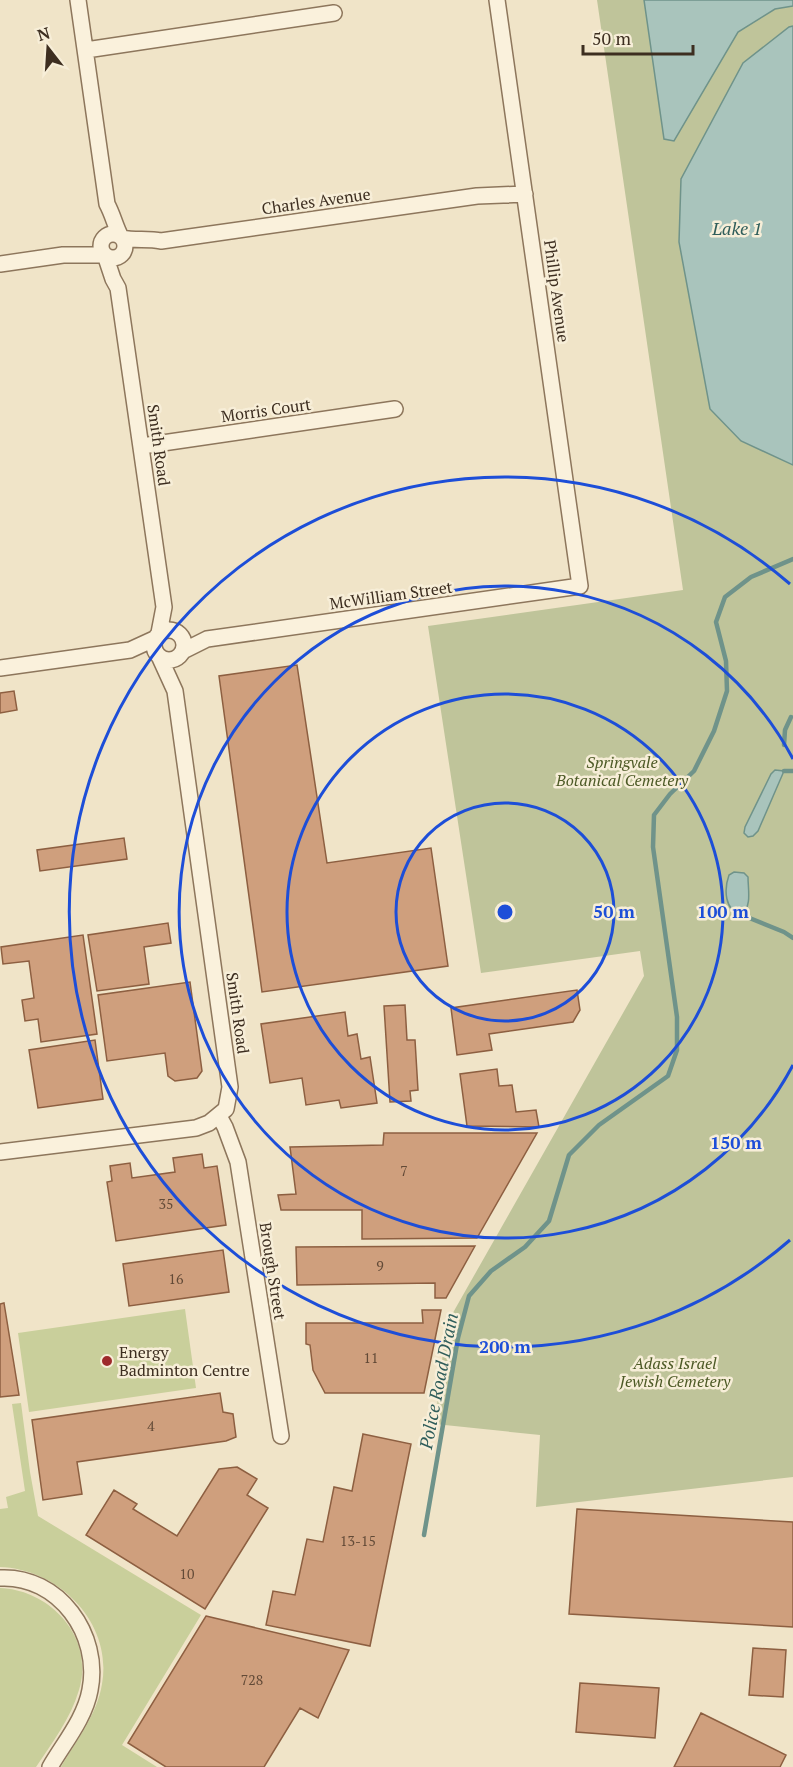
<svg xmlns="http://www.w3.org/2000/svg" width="793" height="1767" viewBox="0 0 793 1767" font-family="'PT Serif',serif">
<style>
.green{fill:#c9cf9b}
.cemetery{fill:#bfc49a}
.water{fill:#a9c4bc;stroke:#6f938a;stroke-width:1.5}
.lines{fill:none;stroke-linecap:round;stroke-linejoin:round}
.stream{stroke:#6f938a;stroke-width:4.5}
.building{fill:#cf9f7d;stroke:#8d5f41;stroke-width:1.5}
.minor-casing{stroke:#8d765c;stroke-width:18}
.minor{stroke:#faf1dc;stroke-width:15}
.ring{fill:none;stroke:#1d4ed8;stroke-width:3}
.poi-dot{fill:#9e2a2b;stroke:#f7eed8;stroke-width:2}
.labels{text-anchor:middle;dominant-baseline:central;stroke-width:5;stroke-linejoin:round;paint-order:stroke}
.number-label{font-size:14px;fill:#624a37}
.street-label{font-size:16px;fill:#3d2e20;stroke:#f7eed8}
.park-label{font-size:16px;font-style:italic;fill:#4d5a26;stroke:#f7eed8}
.poi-label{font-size:16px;fill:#3d2e20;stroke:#f7eed8;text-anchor:start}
.water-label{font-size:18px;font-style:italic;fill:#2f5d5a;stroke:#f7eed8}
.centre{fill:#1d4ed8;stroke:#f7eed8;stroke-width:3}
.ring-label{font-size:18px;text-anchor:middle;font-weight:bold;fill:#1d4ed8;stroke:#f7eed8;stroke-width:5;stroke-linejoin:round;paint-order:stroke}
</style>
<rect width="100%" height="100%" fill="#f0e4c8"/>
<path class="green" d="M185 1309 196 1388 29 1412 18 1333Z
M21 1403 30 1472 38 1516 201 1615 122 1745 157 1767H61C76 1741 97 1715 102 1684 113 1623 59 1569 0 1567V1509L8 1508 6 1497 25 1491 12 1404Z
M0 1588C51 1590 95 1638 79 1690 71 1718 52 1743 36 1767H0Z"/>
<path class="cemetery" d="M597 0H793V1477L536 1507 540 1435 435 1424 446 1325 644 976 640 951 481 973 428 626 683 590Z"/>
<path class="water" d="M644 0H793V6L775 9 738 32 674 141 664 139Z
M793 26V465L741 441 710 409 679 242 681 179 743 63 789 27Z
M775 770 784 771 758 831 753 836 748 837 744 833 745 827 771 774Z
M734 872 744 873 748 877C748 890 752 905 742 915 724 911 724 889 729 875Z"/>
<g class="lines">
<path class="stream" d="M784 745 785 730 791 717
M784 771H793
M742 915 784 932 793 938
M424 1535 458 1338 469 1296 491 1271 525 1247 549 1221 569 1155 599 1125 668 1076 677 1050V1017L653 847 654 815 670 794 694 771 714 731 727 691 726 661 716 622 725 597 751 577 793 559"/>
</g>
<path class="building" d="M297 665 327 863 431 848 448 966 262 992 219 676Z
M14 691 17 710 0 713V693Z
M124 838 127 859 40 871 37 850Z
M168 923 171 943 144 947 149 984 97 991 88 935Z
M83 935 97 1034 41 1042 38 1019 25 1021 22 1000 34 998 29 961 3 964 1 947Z
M190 982 202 1071 197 1078 175 1081 168 1076 165 1053 107 1061 98 995Z
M577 990 580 1010 573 1022 489 1034 492 1050 457 1055 451 1008Z
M405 1005 407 1040H415L418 1090 410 1091 411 1101 390 1102 384 1006Z
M345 1012 348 1036 357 1034 361 1059 370 1057 377 1103 341 1108 339 1100 306 1105 302 1078 270 1083 261 1024Z
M95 1040 103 1099 38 1108 29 1050Z
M497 1069 499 1086 512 1085 516 1112 536 1110 539 1127 467 1126 460 1074Z
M384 1133H537L477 1238 362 1239V1210H281L278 1195 296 1194 290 1147 383 1145Z
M202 1154 204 1168 217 1166 226 1225 116 1241 107 1182 112 1181 110 1166 130 1163 132 1178 175 1172 173 1158Z
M475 1246 446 1298H435V1283L297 1285 296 1247Z
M223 1250 229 1292 129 1306 123 1264Z
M4 1303 19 1395 0 1397V1304Z
M422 1310H441L424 1393H325L313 1370 310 1345 306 1344V1323H423Z
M220 1393 223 1412 233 1414 236 1437 226 1441 77 1462 82 1494 43 1500 32 1420Z
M363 1434 411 1444 370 1646 266 1625 273 1591 295 1595 307 1539 323 1542 334 1487 352 1491Z
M237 1467 257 1479 247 1495 268 1508 205 1609 86 1535 114 1490 137 1504 133 1509 177 1536 219 1469Z
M577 1509 793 1522V1627L569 1614Z
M206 1616 349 1650 318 1718 300 1708 264 1767H166L128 1743Z
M753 1648 786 1650 783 1697 749 1695Z
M580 1683 659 1688 655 1738 576 1732Z
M701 1713 786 1755 780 1767H674Z"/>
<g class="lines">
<g class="minor-casing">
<path id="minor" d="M78 0 107 204C113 215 115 226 121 237
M86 50 334 13
M101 246a12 12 0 1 1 24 0a12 12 0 1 1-24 0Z
M122 238C135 241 148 238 161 241L477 196 525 194
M105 255 113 279 118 288 164 607 159 633
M0 264 63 255H105
M142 446 395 409
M154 645a15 15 0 1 1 30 0a15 15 0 1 1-30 0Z
M183 651 207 639 580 586 497 0
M0 668 130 650 154 639
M219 1116 225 1127 238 1162 281 1436
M0 1152 196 1128 209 1123 226 1109 230 1087 175 691 159 656
M0 1578C59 1575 101 1635 90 1690 85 1718 64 1743 50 1767"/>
</g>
<use href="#minor" class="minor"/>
</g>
<g class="ring">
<circle cx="505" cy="912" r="109"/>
<circle cx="505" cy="912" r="218"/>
<path d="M793 1065A326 326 0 1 1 793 759"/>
<path d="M790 1240A435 435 0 1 1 790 584"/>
</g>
<circle class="poi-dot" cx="107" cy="1361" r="6"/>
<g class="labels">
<g class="number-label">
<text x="404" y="1170">7</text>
<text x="166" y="1203">35</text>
<text x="380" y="1265">9</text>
<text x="176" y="1278">16</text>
<text x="371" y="1357">11</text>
<text x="151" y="1425">4</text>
<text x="358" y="1540">13-15</text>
<text x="187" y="1573">10</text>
<text x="252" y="1679">728</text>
</g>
<g class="street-label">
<text transform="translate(316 201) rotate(-8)">Charles Avenue</text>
<text transform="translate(557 291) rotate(82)">Phillip Avenue</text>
<text transform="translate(266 410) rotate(-8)">Morris Court</text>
<text transform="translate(159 445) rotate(82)">Smith Road</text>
<text transform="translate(391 595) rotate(-8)">McWilliam Street</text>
<text transform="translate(238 1013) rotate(82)">Smith Road</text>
<text transform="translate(273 1271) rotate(81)">Brough Street</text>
</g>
<g class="park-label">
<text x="622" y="762">Springvale<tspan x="622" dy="18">Botanical Cemetery</tspan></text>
<text x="675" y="1363">Adass Israel<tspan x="675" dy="18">Jewish Cemetery</tspan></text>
</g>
<g class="poi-label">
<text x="119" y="1352">Energy<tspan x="119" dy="18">Badminton Centre</tspan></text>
</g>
<g class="water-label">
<text x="737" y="228">Lake 1</text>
<text transform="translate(438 1381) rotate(-79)">Police Road Drain</text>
</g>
</g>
<circle cx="505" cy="912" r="9" class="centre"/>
<g class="ring-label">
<text x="614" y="918">50 m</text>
<text x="723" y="918">100 m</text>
<text x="736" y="1149">150 m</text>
<text x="505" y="1353">200 m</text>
</g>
<g transform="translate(48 48) rotate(343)" stroke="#f7eed8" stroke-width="4.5" paint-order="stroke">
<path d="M0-4.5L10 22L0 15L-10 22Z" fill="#3d2e20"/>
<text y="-9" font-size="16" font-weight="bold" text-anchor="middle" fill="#3d2e20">N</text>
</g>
<path d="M583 45v9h110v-9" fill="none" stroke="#3d2e20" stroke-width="3"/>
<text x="592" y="45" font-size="18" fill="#3d2e20" stroke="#f7eed8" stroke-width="4.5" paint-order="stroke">50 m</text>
</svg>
